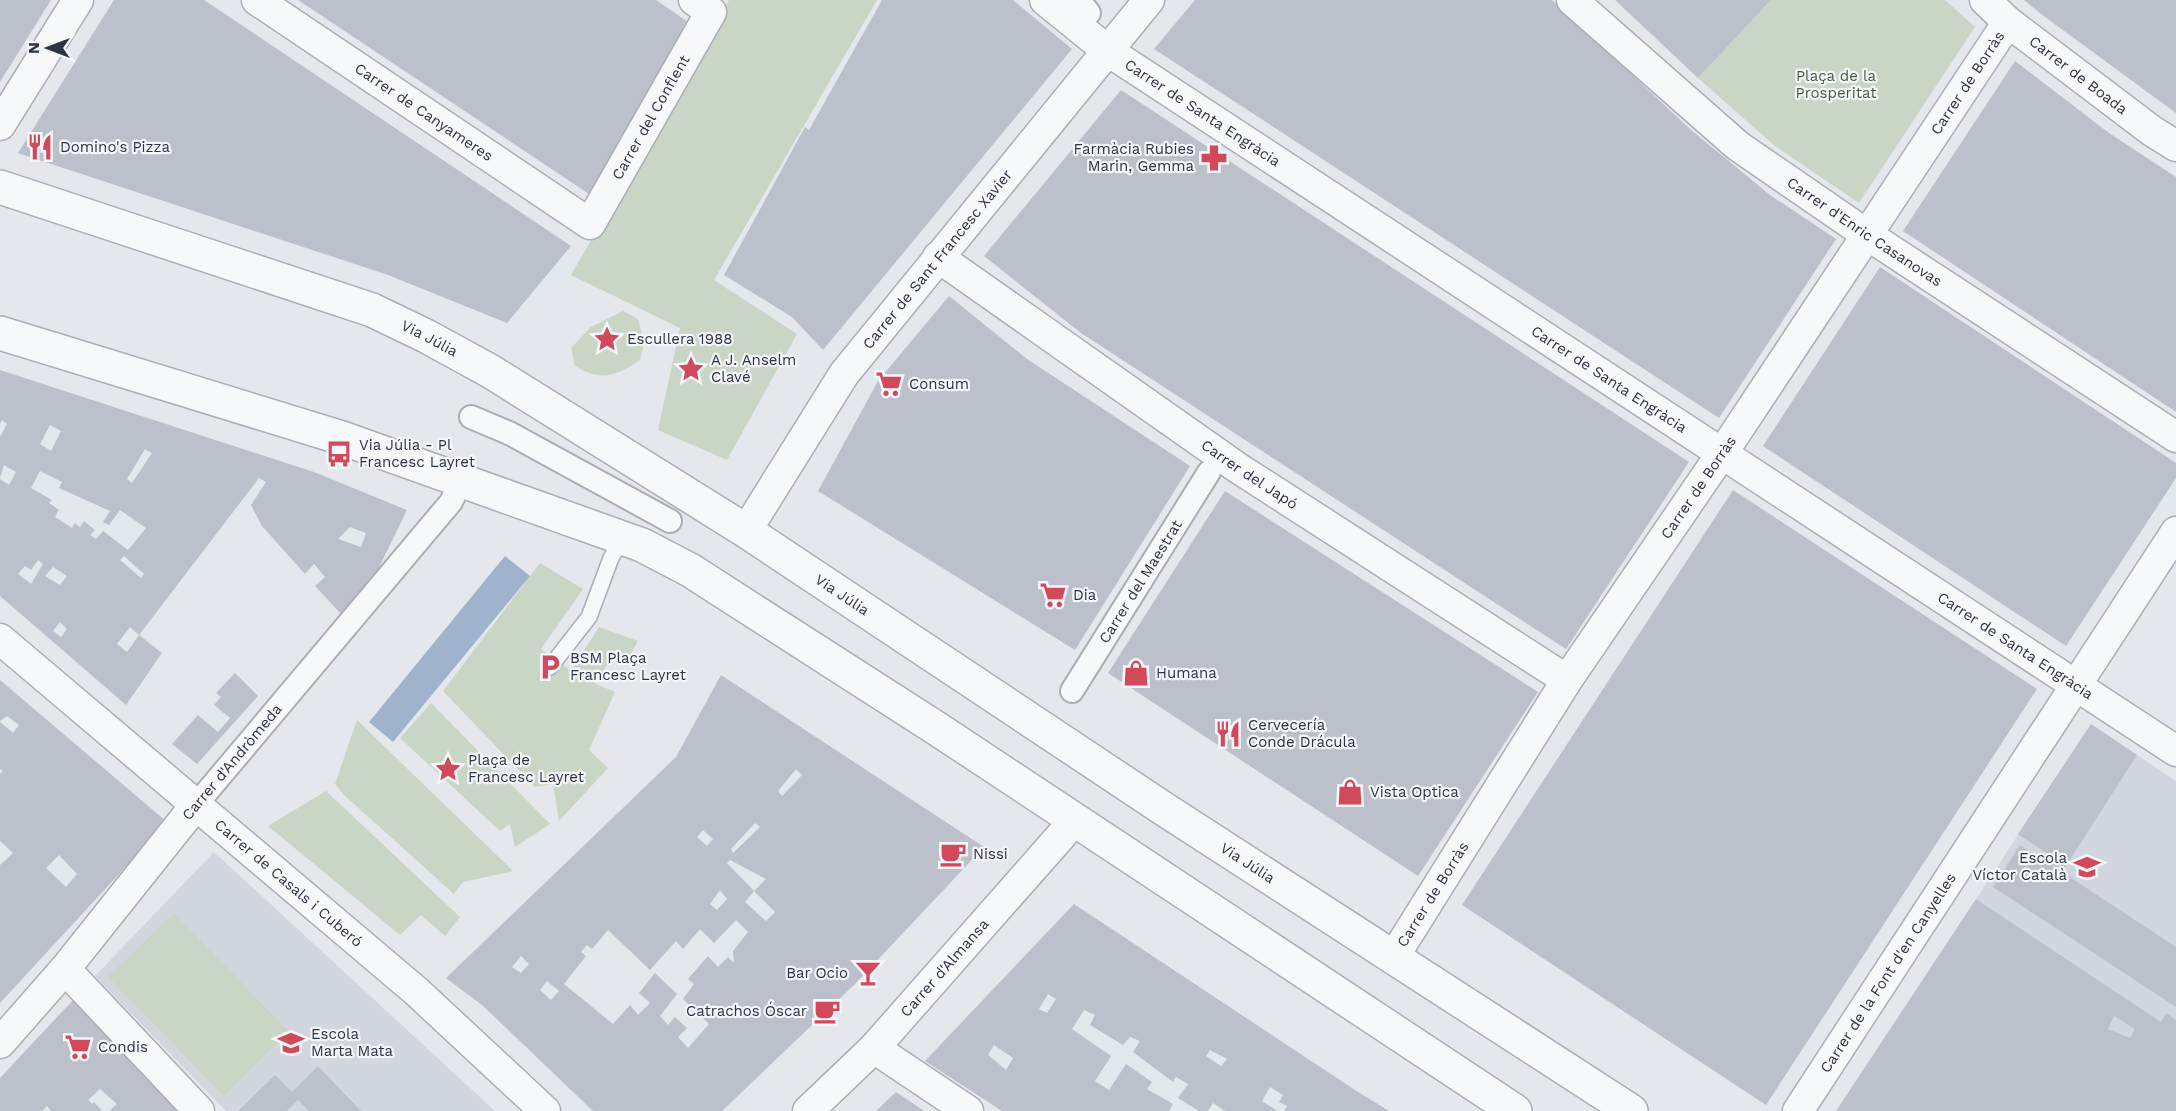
<svg xmlns="http://www.w3.org/2000/svg" width="2176" height="1111" viewBox="0 0 2176 1111" font-family="'Work Sans',sans-serif">
<style>
.built{fill:#d2d6de}
.green{fill:#c9d6c5}
.water{fill:#9fb4cc}
.building{fill:#bbc0ca;fill-rule:evenodd}
.lines{fill:none;stroke-linecap:round;stroke-linejoin:round}
.service-casing{stroke:#a9aeb7;stroke-width:18}
.pedestrian-casing{stroke:#a9aeb7;stroke-width:26}
.minor-casing{stroke:#a9aeb7;stroke-width:33}
.tertiary-casing{stroke:#a9aeb7;stroke-width:36}
.service{stroke:#f7f8fa;stroke-width:15}
.pedestrian{stroke:#f7f8fa;stroke-width:22}
.minor{stroke:#f7f8fa;stroke-width:30}
.tertiary{stroke:#f7f8fa;stroke-width:33}
.labels{text-anchor:middle;dominant-baseline:central;stroke-width:4.5;stroke-linejoin:round;paint-order:stroke}
.street-label{font-size:15px;fill:#2b3445;stroke:#f4f6f9}
.park-label{font-size:15px;fill:#3f6138;stroke:#f4f6f9}
.poi-label{font-size:15px;fill:#2b3445;stroke:#f4f6f9;text-anchor:start}
</style>
<rect width="100%" height="100%" fill="#e4e7ec"/>
<path class="built" d="M2091 724 2176 781V1059L2108 1029 2123 997 1976 899Z
M214 852 495 1111H226L95 976Z"/>
<path class="green" d="M729 0H877L714 280 797 334 727 460 658 430 680 328 571 275Z
M1771 0H1945L1975 27 1859 203 1775 146 1698 78Z
M623 311 638 319 644 343 640 360C617 376 600 382 575 366L571 348 591 327Z
M540 563 583 589 541 649 571 671 599 627 638 641 626 662 614 656 594 683 615 692 589 750 608 768 559 821 553 784 535 787 443 691Z
M431 703 550 824 515 847 510 824 500 831 400 738Z
M357 720 513 871 463 882 454 894 344 795 335 784Z
M326 791 460 917 445 936 421 915 400 935 268 826Z
M174 913 289 1032 224 1096 108 977Z"/>
<path class="water" d="M505 556 530 576 393 742 369 722Z"/>
<path class="building" d="M0 0H51L0 82Z
M114 0H204L571 246 507 323 388 275 18 153Z
M298 0H656L688 22 589 194Z
M882 0H1013L1072 49 823 350 792 317 724 275 805 127 809 130Z
M1195 0H1552L1691 130 1770 195 1836 239 1719 418 1154 49Z
M1615 0H1771L1698 78Z
M2024 0H2176V113L2041 14Z
M2015 61 2109 133 2176 177V412L1903 231Z
M1121 90 1689 462 1566 649 1081 333 984 256Z
M1880 267 2176 463V478L2066 646 1763 446Z
M949 296 1027 359 1190 466 1075 650 818 491 878 381Z
M0 370 314 472 407 510 369 588 343 616 315 586 325 577 314 564 305 574 262 526 251 505 266 482 259 478 139 635 130 627 117 644 127 652 139 635 162 653 126 705 0 596V479L9 485 16 472 4 465 0 478V437L7 424 2 420 0 424ZM50 425 61 431 51 451 40 444ZM145 449 152 453 132 483 127 479ZM40 471 62 482 59 488 110 511 103 522 109 525 120 510 146 528 128 550 103 531 96 539 90 535 95 530 84 521 80 527 75 523 72 528 55 517 59 510 49 503 52 500 31 488ZM350 527 366 533 361 547 338 539ZM124 556 144 574 141 578 120 560ZM38 560 43 564 31 584 18 574 25 566 31 570ZM53 567 67 576 60 585 45 576ZM60 622 67 629 61 637 53 631Z
M1733 490 2037 689 1766 1105 1462 905Z
M1225 491 1538 692 1418 876 1108 673Z
M235 673 258 696 197 764 172 744 198 715 218 732 230 718 214 705 221 697 216 693Z
M721 675 984 847 855 984 722 1111H593L482 1005 446 978 676 757ZM796 769 802 775 782 796 778 791ZM755 823 760 827 733 853 731 849ZM703 830 713 839 707 846 697 837ZM730 860 766 879 754 891 775 912 766 921 745 902 754 891 727 863ZM720 890 727 899 717 910 710 904ZM736 920 748 932 733 951 734 963 728 957 718 967 708 956 688 979 694 984 683 999 709 1024 688 1048 678 1037 687 1028 675 1017 668 1025 660 1016 677 994 655 973 639 993 650 1003 638 1015 630 1005 613 1024 564 984 586 956 581 952 587 945 592 949 608 930 650 970 676 941 683 949 700 929 714 943ZM521 956 529 964 521 973 512 967ZM547 981 559 991 551 1000 540 990Z
M0 680 167 822 0 1003V865L13 853 0 841V774L3 771 0 769V722L13 733 19 725 7 716 0 721ZM59 855 77 874 66 887 46 868Z
M2091 724 2137 755 2062 872 2176 947V1007L1993 887 2020 845 2047 863 2051 856 2018 834Z
M1976 899 2161 1022 2166 1013 2176 1020V1111H1836ZM2114 1016 2135 1029 2130 1038 2108 1029Z
M1074 904 1355 1090 1389 1111H1284L1287 1106 1279 1102 1283 1095 1270 1087 1262 1101 1277 1111H1225L1213 1103 1208 1111H1199L1178 1098 1188 1084 1176 1077 1173 1082 1133 1052 1140 1041 1130 1037 1123 1045 1090 1025 1095 1015 1084 1010 1072 1029 1111 1056 1095 1081 1109 1090 1126 1064 1152 1082 1147 1089 1173 1104 1169 1111H1002L925 1061ZM1048 994 1056 999 1047 1013 1039 1009ZM994 1045 1013 1058 1006 1070 988 1055ZM1210 1050 1227 1059 1221 1066 1206 1056Z
M73 1000 117 1045 180 1111H109L117 1104 100 1089 88 1100 92 1104 94 1102 102 1111H51L47 1106 42 1111H0V1078Z
M318 1066 361 1111H309L298 1100 287 1111H238L275 1075 292 1092Z
M896 1092 914 1104 924 1111H876Z"/>
<g class="lines">
<g class="service-casing">
<path id="service" d="M550 667 589 617 611 558 622 538"/>
</g>
<g class="pedestrian-casing">
<g id="pedestrian">
<path d="M1079 0 1089 13"/>
<path d="M471 417 509 433 670 521"/>
<path id="s1" d="M1072 691 1209 472"/>
<path d="M195 806 451 502 462 479"/>
</g>
</g>
<g class="minor-casing">
<g id="minor">
<path id="s2" d="M257 0 590 224 711 12 694 0"/>
<path id="s3" d="M1045 0 1108 51 2176 751"/>
<path id="s4" d="M1572 0 1738 146 1866 234 2176 437"/>
<path id="s5" d="M1985 0 2008 22 2152 131 2176 146"/>
<path d="M0 125 78 0"/>
<path id="s6" d="M938 257 1238 468 1567 680"/>
<path id="s7" d="M746 531 844 374 1149 0"/>
<path id="s8" d="M0 639 416 991 545 1111"/>
<path id="s9" d="M1393 958 1567 680 1733 437 2008 22"/>
<path d="M65 969 199 1111"/>
<path d="M0 1043 65 969 195 806"/>
<path d="M874 1048 968 1111"/>
<path id="s10" d="M808 1111 874 1048 1075 820"/>
<path id="s11" d="M1798 1111 2176 532"/>
</g>
</g>
<g class="tertiary-casing">
<g id="tertiary">
<path id="s12" d="M0 187 372 310 426 336 490 371 746 531 1164 809 1631 1111"/>
<path d="M0 333 342 438 642 545 690 570 939 730 1515 1111"/>
</g>
</g>
<use href="#service" class="service"/>
<use href="#pedestrian" class="pedestrian"/>
<use href="#minor" class="minor"/>
<use href="#tertiary" class="tertiary"/>
</g>
<defs>
<g id="restaurant-bare" transform="scale(2.07)"><path d="M-5-6h1v4h1v-4h1v4h1v-4h1v5L-1.5 .5V6h-2V.5L-5-1ZM5-6V6H3V1.5H1.5Q1.5-4 5-6Z" fill="#d1495b" stroke="#f4f6f9" stroke-width="2.5" paint-order="stroke"/></g>
<g id="pharmacy-bare" transform="scale(2.07)"><path d="M-2-6h4v4h4v4h-4v4h-4v-4h-4v-4h4Z" fill="#d1495b" stroke="#f4f6f9" stroke-width="2.5" paint-order="stroke"/></g>
<g id="sight-bare" transform="scale(2.07)"><path d="M0-6L1.8-2.2L6-1.7L2.9 1.2L3.7 5.4L0 3.3L-3.7 5.4L-2.9 1.2L-6-1.7L-1.8-2.2Z" fill="#d1495b" stroke="#f4f6f9" stroke-width="2.5" paint-order="stroke"/></g>
<g id="supermarket-bare" transform="scale(2.07)"><path d="M-6-5.5h2.5l.6 2H6L4.5 2H-2.5L-4.4-4H-6ZM-1.5 3.2a1.3 1.3 0 1 0 .1 0ZM3 3.2a1.3 1.3 0 1 0 .1 0Z" fill="#d1495b" stroke="#f4f6f9" stroke-width="2.5" paint-order="stroke"/></g>
<g id="bus-bare" transform="scale(2.07)"><path d="M-5-6H5V4H4V6H2V4H-2V6H-4V4H-5ZM-3.5-4V0h7V-4ZM-3.5 1.2v1.5H-2V1.2ZM2 1.2v1.5H3.5V1.2Z" fill="#d1495b" stroke="#f4f6f9" stroke-width="2.5" paint-order="stroke"/></g>
<g id="parking-bare" transform="scale(2.07)"><path d="M-3.5-5.5H1a3.5 3.5 0 0 1 0 7H-1V5.5H-3.5ZM-1-3.4V-.6H.8a1.4 1.4 0 0 0 0-2.8Z" fill="#d1495b" stroke="#f4f6f9" stroke-width="2.5" paint-order="stroke"/></g>
<g id="shop-bare" transform="scale(2.07)"><path d="M-5-2.5h2.3a2.7 3.5 0 0 1 5.4 0H5L5.5 6h-11ZM-1.5-2.5h3a1.5 2.3 0 0 0-3 0Z" fill="#d1495b" stroke="#f4f6f9" stroke-width="2.5" paint-order="stroke"/></g>
<g id="cafe-bare" transform="scale(2.07)"><path d="M-5.5-4.5H6V0H3Q3 3.5 0 3.5H-2.5Q-5.5 3.5-5.5 0ZM3-3.2v2h1.7v-2ZM-6 4.5H4V6H-6Z" fill="#d1495b" stroke="#f4f6f9" stroke-width="2.5" paint-order="stroke"/></g>
<g id="school-bare" transform="scale(2.07)"><path d="M0-5L7-2L0 1L-7-2ZM-4 1L0 2.5L4 1V4Q0 6-4 4Z" fill="#d1495b" stroke="#f4f6f9" stroke-width="2.5" paint-order="stroke"/></g>
<g id="bar-bare" transform="scale(2.07)"><path d="M-6-5H6L.8 .8V4.5H3.5V6h-7V4.5H-.8V.8Z" fill="#d1495b" stroke="#f4f6f9" stroke-width="2.5" paint-order="stroke"/></g>
</defs>
<g fill-rule="evenodd">
<use href="#restaurant-bare" x="40" y="147"/>
<use href="#pharmacy-bare" x="1214" y="158"/>
<use href="#sight-bare" x="607" y="339"/>
<use href="#sight-bare" x="691" y="369"/>
<use href="#supermarket-bare" x="889" y="384"/>
<use href="#bus-bare" x="339" y="454"/>
<use href="#supermarket-bare" x="1053" y="595"/>
<use href="#parking-bare" x="550" y="667"/>
<use href="#shop-bare" x="1136" y="673"/>
<use href="#restaurant-bare" x="1228" y="734"/>
<use href="#sight-bare" x="448" y="769"/>
<use href="#shop-bare" x="1350" y="792"/>
<use href="#cafe-bare" x="953" y="854"/>
<use href="#school-bare" x="2087" y="867"/>
<use href="#bar-bare" x="868" y="973"/>
<use href="#cafe-bare" x="827" y="1011"/>
<use href="#school-bare" x="291" y="1043"/>
<use href="#supermarket-bare" x="78" y="1047"/>
</g>
<g class="labels">
<g class="street-label">
<text stroke="none"><textPath href="#s5" startOffset="120">Carrer de Boada</textPath></text>
<text stroke="none"><textPath href="#s9" startOffset="1047">Carrer de Borràs</textPath></text>
<text stroke="none"><textPath href="#s2" startOffset="201">Carrer de Canyameres</textPath></text>
<text stroke="none"><textPath href="#s3" startOffset="194">Carrer de Santa Engràcia</textPath></text>
<text stroke="none"><textPath href="#s2" startOffset="524">Carrer del Conflent</textPath></text>
<text stroke="none"><textPath href="#s4" startOffset="374">Carrer d'Enric Casanovas</textPath></text>
<text stroke="none"><textPath href="#s7" startOffset="333">Carrer de Sant Francesc Xavier</textPath></text>
<text stroke="none"><textPath href="#s12" startOffset="456">Via Júlia</textPath></text>
<text stroke="none"><textPath href="#s3" startOffset="680">Carrer de Santa Engràcia</textPath></text>
<text stroke="none"><textPath href="#s6" startOffset="380">Carrer del Japó</textPath></text>
<text stroke="none"><textPath href="#s9" startOffset="561">Carrer de Borràs</textPath></text>
<text stroke="none"><textPath href="#s1" startOffset="129">Carrer del Maestrat</textPath></text>
<text stroke="none"><textPath href="#s12" startOffset="942">Via Júlia</textPath></text>
<text stroke="none"><textPath href="#s3" startOffset="1166">Carrer de Santa Engràcia</textPath></text>
<text transform="translate(232 762) rotate(-50)">Carrer d'Andròmeda</text>
<text stroke="none"><textPath href="#s12" startOffset="1428">Via Júlia</textPath></text>
<text stroke="none"><textPath href="#s8" startOffset="378">Carrer de Casals i Cuberó</textPath></text>
<text stroke="none"><textPath href="#s9" startOffset="75">Carrer de Borràs</textPath></text>
<text stroke="none"><textPath href="#s10" startOffset="198">Carrer d'Almansa</textPath></text>
<text stroke="none"><textPath href="#s11" startOffset="165">Carrer de la Font d'en Canyelles</textPath></text>
</g>
<g class="park-label">
<text x="1836" y="76">Plaça de la<tspan x="1836" dy="17">Prosperitat</tspan></text>
</g>
<g class="poi-label">
<text x="60" y="147">Domino's Pizza</text>
<text x="1194" y="149" text-anchor="end">Farmàcia Rubies<tspan x="1194" dy="17">Marin, Gemma</tspan></text>
<text x="627" y="339">Escullera 1988</text>
<text x="711" y="360">A J. Anselm<tspan x="711" dy="17">Clavé</tspan></text>
<text x="909" y="384">Consum</text>
<text x="359" y="445">Via Júlia - Pl<tspan x="359" dy="17">Francesc Layret</tspan></text>
<text x="1073" y="595">Dia</text>
<text x="570" y="658">BSM Plaça<tspan x="570" dy="17">Francesc Layret</tspan></text>
<text x="1156" y="673">Humana</text>
<text x="1248" y="725">Cervecería<tspan x="1248" dy="17">Conde Drácula</tspan></text>
<text x="468" y="760">Plaça de<tspan x="468" dy="17">Francesc Layret</tspan></text>
<text x="1370" y="792">Vista Optica</text>
<text x="973" y="854">Nissi</text>
<text x="2067" y="858" text-anchor="end">Escola<tspan x="2067" dy="17">Víctor Català</tspan></text>
<text x="848" y="973" text-anchor="end">Bar Ocio</text>
<text x="807" y="1011" text-anchor="end">Catrachos Óscar</text>
<text x="311" y="1034">Escola<tspan x="311" dy="17">Marta Mata</tspan></text>
<text x="98" y="1047">Condis</text>
</g>
</g>
<g transform="translate(48 48) rotate(270)" stroke="#f4f6f9" stroke-width="4.5" paint-order="stroke">
<path d="M0-4.5L10 22L0 15L-10 22Z" fill="#2b3445"/>
<text y="-9" font-size="16" font-weight="bold" text-anchor="middle" fill="#2b3445">N</text>
</g>
</svg>
